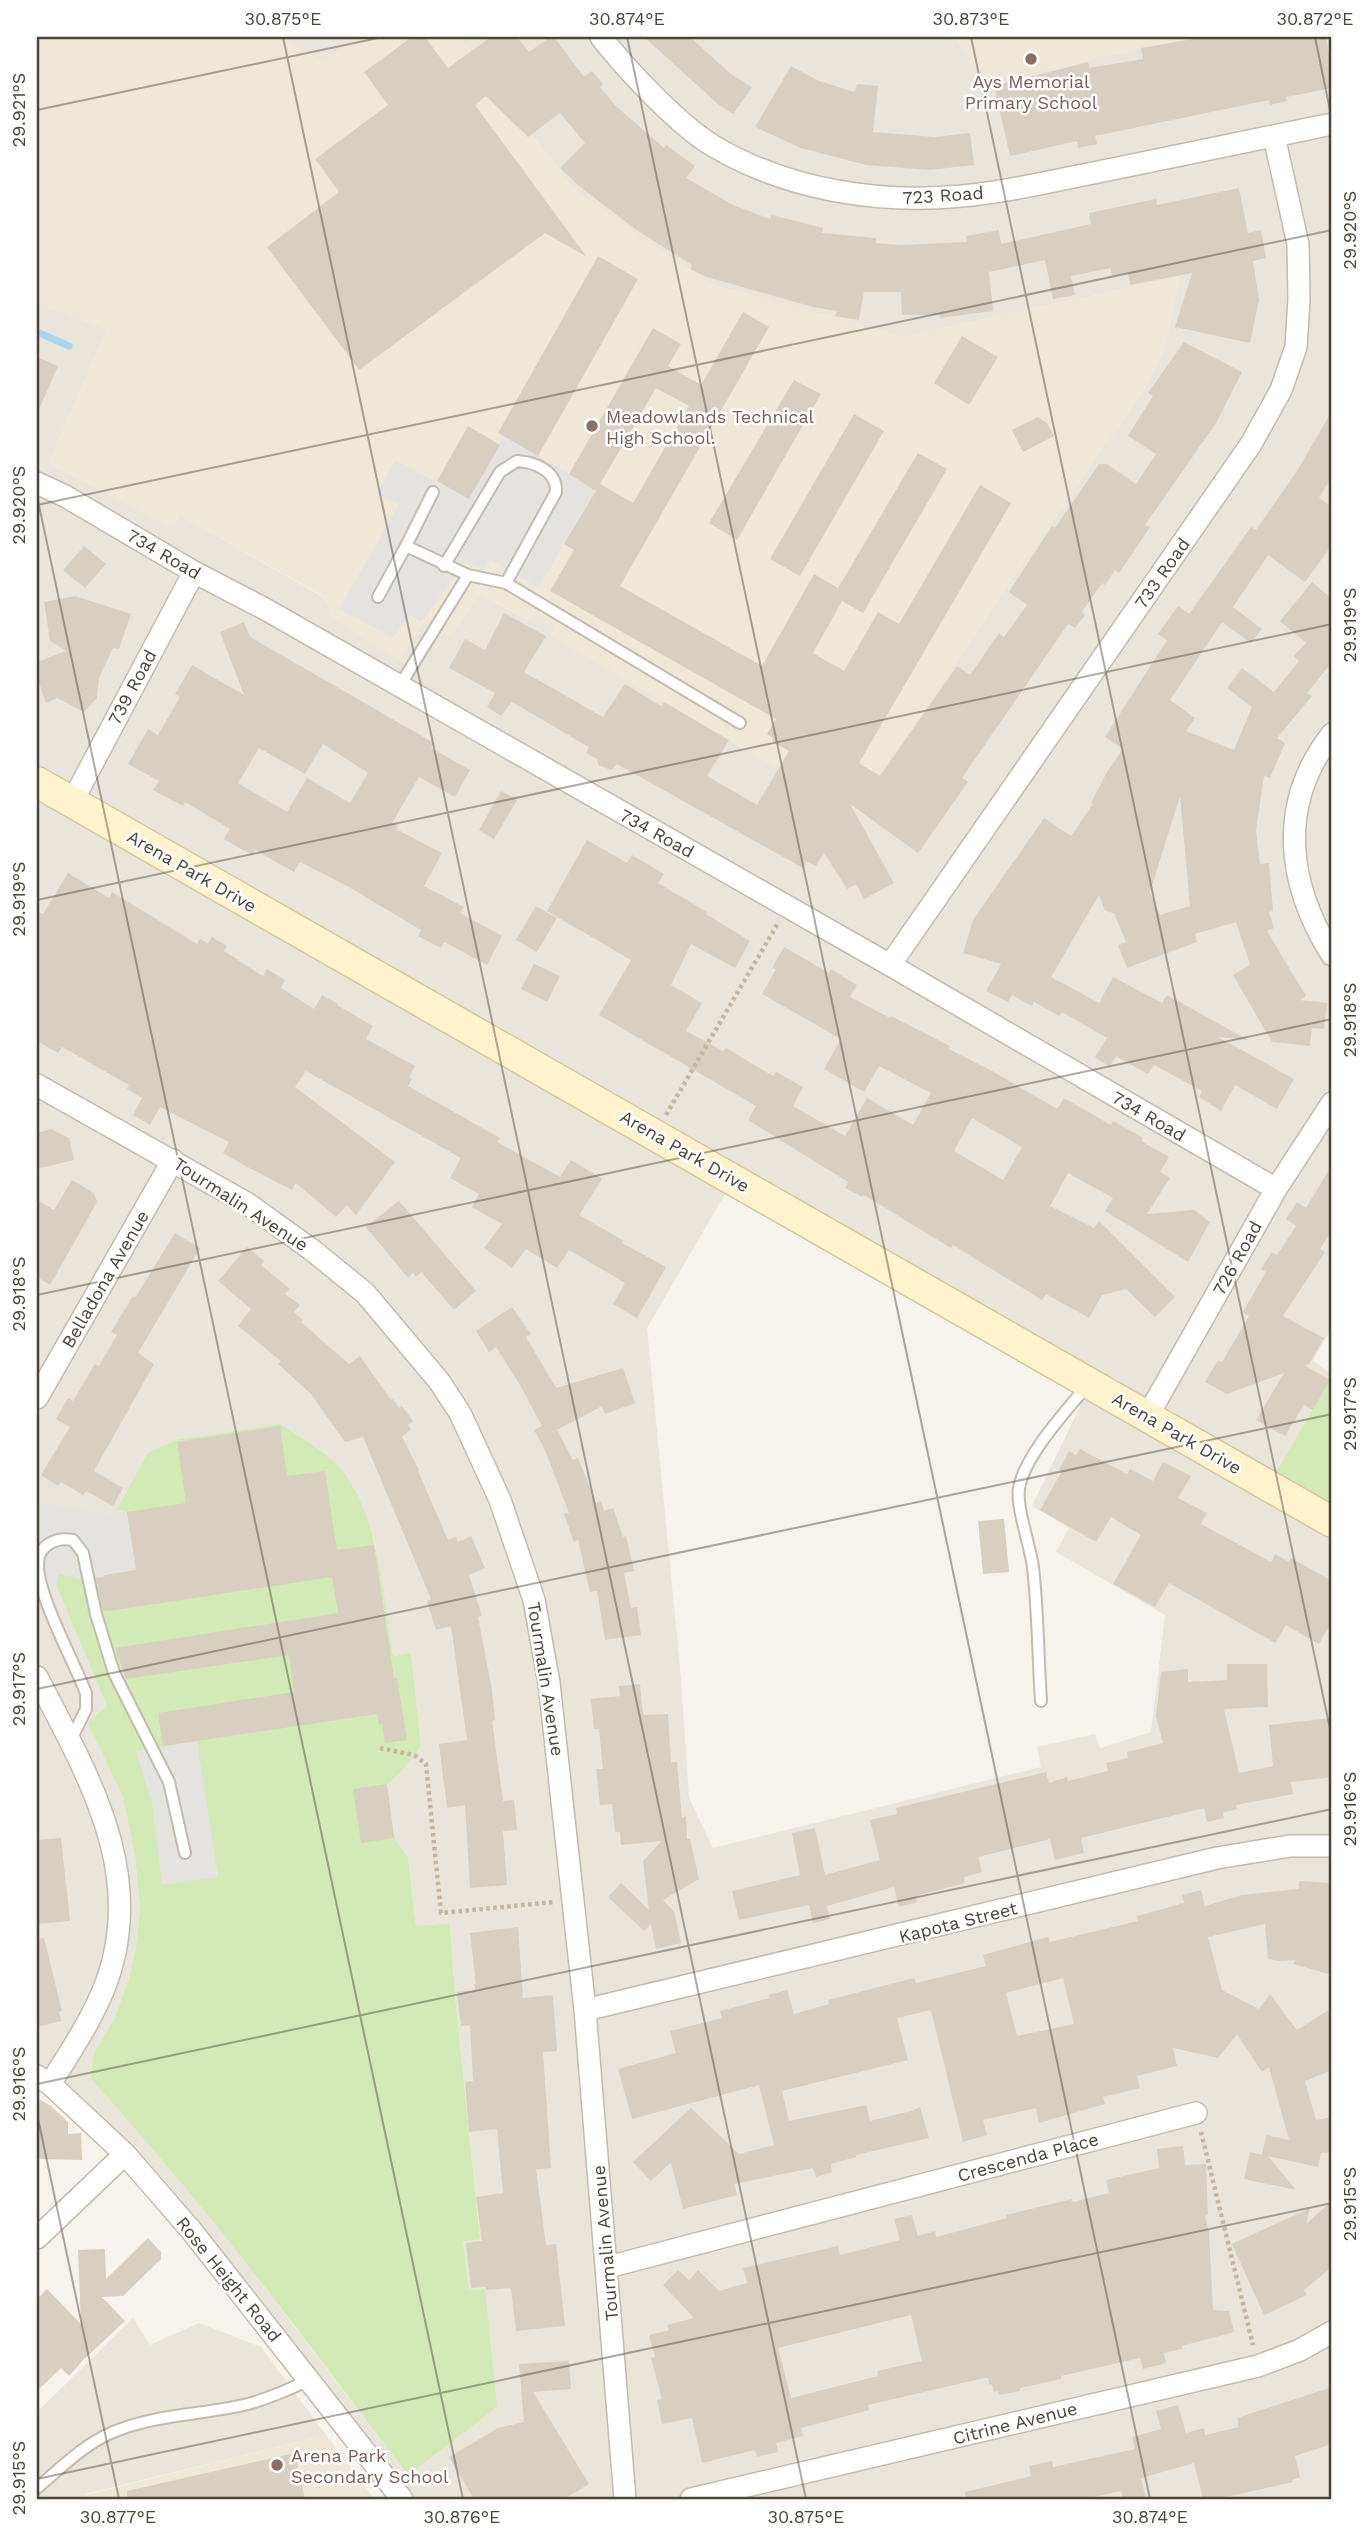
<svg xmlns="http://www.w3.org/2000/svg" width="1369" height="2536" viewBox="0 0 1369 2536" font-family="'Work Sans',sans-serif">
<style>
.residential{fill:#eae5da;fill-rule:evenodd}
.education{fill:#efe8d6}
.green{fill:#d2eab5}
.parking{fill:#e5e3e0}
.lines{fill:none;stroke-linecap:round;stroke-linejoin:round}
.stream{stroke:#a9d4f2;stroke-width:7}
.building{fill:#d8cfc1;fill-rule:evenodd}
.lane-casing{stroke:#c2bbae;stroke-width:14}
.street-casing{stroke:#c2bbae;stroke-width:24}
.secondary-casing{stroke:#d6c79b;stroke-width:33}
.path{stroke:#c4b79f;stroke-width:4.5;stroke-dasharray:3.5 3.5;stroke-linecap:butt}
.lane{stroke:#fff;stroke-width:10}
.street{stroke:#fff;stroke-width:21}
.secondary{stroke:#fff3cd;stroke-width:30}
.ticks{fill:none;stroke:#4b4439;stroke-width:2;stroke-opacity:0.45}
.education-dot{fill:#8d6e63;stroke:#fff;stroke-width:2.5}
.labels{text-anchor:middle;dominant-baseline:central;stroke-width:5;stroke-linejoin:round;paint-order:stroke}
.education-label{font-size:18px;fill:#785e54;stroke:#fff;text-anchor:start}
.street-label{font-size:18px;fill:#4b4439;stroke:#fff}
.neatline{fill:none;stroke:#4b4439;stroke-width:2.5}
.ticks-label{font-size:18px;text-anchor:middle;fill:#4b4439}
</style>
<rect width="100%" height="100%" fill="#f6f3ec"/>
<path class="residential" d="M282 37H358L323 63Z
M460 37H955L987 82 1195 37H1332V1327L1313 1361 1332 1374V1377L1269 1486 1332 1523V2499H400L190 2229 37 2076V1592L56 1585 107 1706 89 1723 123 1797 135 1856 140 1907 137 1942 129 1980 115 2017 94 2053 90 2078 150 2143 242 2258 408 2475 484 2289 469 2290 463 2242 480 2238 455 1996 450 1923 416 1926 408 1858 395 1839 387 1783 402 1771 421 1746 411 1653 393 1656 375 1542 353 1485 114 1516 37 1502V303L107 329 49 463 173 528 180 515 323 597 331 610 400 660 422 622 451 636 480 594 528 620 534 612 557 626 552 636 753 754 856 808 1096 457 1141 395 1162 353 1169 329 1179 277 901 337 866 326 710 284 574 190ZM732 1182 1090 1386 1032 1506 1069 1528 1056 1552 1165 1615 1151 1732 1100 1748 1095 1734 1037 1747 1041 1767 713 1848 689 1798 681 1679 647 1328Z
M133 2318 150 2345 199 2323 261 2347 326 2435 85 2494 86 2499H37V2412Z"/>
<path class="education" d="M73 37H282L323 62 358 37H460L574 190 710 284 866 326 901 337 1180 277 1169 329 1162 353 1141 395 1096 457 856 808 753 754 551 636 557 626 535 613 529 620 480 594 451 636 422 622 400 661 329 616 331 610 323 596 180 515 173 528 49 463 107 329 37 303V40Z
M955 37H1195L987 82Z
M326 2435 374 2499H86L85 2495Z"/>
<path class="green" d="M1332 1377V1523L1268 1486Z
M280 1424C298 1436 321 1449 337 1465 378 1506 384 1600 393 1656L411 1653 421 1746 402 1771 387 1784 395 1839 408 1858 416 1926 450 1923 455 1996 480 2239 463 2242 469 2290 485 2289 497 2407 408 2475C305 2340 205 2203 90 2078L94 2053 115 2017 129 1979 137 1942 140 1907 135 1856 123 1797 88 1723 107 1706 56 1585 37 1592V1502L113 1516 148 1453 176 1440Z"/>
<path class="parking" d="M504 436 597 490 538 588 490 559 482 571 466 561 422 622 410 615 393 638 339 609 399 505 376 494 396 460 469 499Z
M37 1502 113 1516 118 1509 127 1512 136 1570 84 1580 59 1574 56 1585 37 1592Z
M197 1741 218 1877 162 1885 152 1803 136 1751Z"/>
<g class="lines">
<path class="stream" d="M37 332 69 346"/>
</g>
<path class="building" d="M412 37H425L448 68 491 37H517L529 52 550 37H554L584 77 592 71 603 84 600 87 616 106 664 148 666 145 695 166 686 178 733 205 770 219 772 215 823 228 822 233 876 238V243L899 245 967 242 966 236 999 230 1001 244 1091 224 1089 213 1156 199 1157 205 1239 188 1248 233 1261 230 1266 258 1253 261 1259 300 1250 343 1175 327 1192 273 1130 285 1128 273 1112 276 1111 268 1071 276 1075 295 1053 299 1045 260 989 272 993 311 940 318 939 315H902L901 292H864L859 320 835 316 837 311 813 307 707 277 690 269 692 265 635 229 579 186 560 168 585 143 560 113 528 137 486 96 475 105 587 257 545 233 359 370 267 247 339 192 315 159 388 105 364 72Z
M644 37H690L731 74 752 87 733 114 719 105Z
M1204 37H1326L1329 53H1332V88L1286 97 1287 101 1270 105 1269 100 1095 136 1097 144 1078 148 1077 141 1010 156 994 86 1088 62 1089 68 1143 59 1141 48Z
M791 66 819 81 855 92 857 84 878 86 873 132 935 137 970 133 974 165 930 170 866 165 801 148 755 127Z
M598 256 638 279 538 456 498 433Z
M743 312 769 327 620 586 762 666 814 574 838 588 918 453 947 469 863 613 842 601 813 653 844 671 878 612 899 624 980 485 1011 503 859 763 880 776 957 666 970 675 999 633 1004 637 1027 605 1009 592 1052 526 1055 528 1099 464H1107L1136 484 1156 454 1128 436 1153 396 1148 393 1184 342 1242 372 1216 423 1145 525 1150 527 1119 573 1115 570 1105 585 1102 583 1082 612 1085 615 1075 628 1068 624 962 778 968 782 918 853 850 804 894 883 864 899 856 884 847 889 824 853 816 866 806 861 803 868 617 764 611 770 598 765 597 759 586 753 589 747 512 702 501 716 487 707 495 693 449 668 465 639 485 650 504 613 546 636 524 672 603 717 625 684 661 706 664 702 729 740 707 776 757 805 789 751 772 741 773 738 767 734 776 719 550 591 574 550 564 544 596 491 569 474 653 328 681 344 668 366 701 385ZM656 388 689 406 633 503 600 484Z
M962 336 998 357 969 405 934 383Z
M37 357 58 366 37 414Z
M794 380 821 394 737 540 709 523Z
M1332 411V476L1319 498 1332 507V545L1305 582 1268 555 1233 607 1262 629 1251 643 1222 622 1170 700 1195 718 1186 731 1234 750 1252 707 1227 688 1242 668 1274 692 1299 661 1294 656 1306 643 1280 621 1312 582 1332 599V662L1307 693 1312 696 1277 738 1285 743 1270 778 1264 776 1256 830 1260 864 1269 863 1273 911 1269 912 1274 928 1267 931 1306 996 1300 1000 1327 1003 1324 1029 1312 1028 1310 1046 1272 1042 1233 975 1250 965 1236 922 1195 934 1197 942 1127 968 1118 945 1126 942 1114 913 1105 911 1099 895 1051 977 1099 1003 1113 977 1162 1003 1167 995 1248 1040 1218 1037 1294 1079 1277 1109 1235 1085 1221 1111 1199 1097 1202 1091 1154 1065 1148 1074 1116 1056 1110 1067 1095 1057 1107 1038 1062 1012 1059 1016 1034 1002 1032 1006 1012 995 1008 1002 986 991 1001 964 963 953 973 920 1044 818 1071 836 1093 804 1091 803 1107 772 1123 749 1105 737 1167 640 1158 634 1178 606 1189 614 1251 527 1256 530 1297 471ZM1180 796 1190 906 1160 915 1150 892Z
M854 414 884 431 800 576 770 559Z
M1038 417 1047 423 1054 436 1023 452 1012 430Z
M468 426 500 445 469 499 437 481Z
M84 546 106 564 85 588 63 570Z
M75 596 131 614 119 649 113 648 99 678 97 698 84 712 57 698 46 703 37 677V662L66 651 50 641 44 602Z
M244 622 250 637 434 743 431 748 470 770 455 797 419 777 392 823 398 826 396 829 442 853 424 886 464 907 460 913 502 936 487 965 444 942 441 948 418 936 421 930 347 886 300 862 294 872 255 850 252 855 224 839 230 829 185 802 183 806 153 790 159 781 128 764 148 729 158 735 180 697 175 694 192 665 244 695 220 632ZM323 744 368 773 350 803 307 778 287 812 238 783 259 748 305 774Z
M501 791 517 800 494 839 479 830Z
M587 840 627 863 632 855 664 874 658 883 707 912 706 914 750 941 735 968 691 944 671 985 702 1003 686 1031 723 1051 726 1048 773 1076 776 1072 803 1087 793 1106 845 1136 867 1098 913 1125 931 1093 879 1066 864 1092 824 1069 841 1039 762 994 776 969 772 968 784 947 829 973 831 969 857 985 850 997 890 1018 891 1016 950 1046 949 1049 994 1072 1057 1109 1064 1098 1111 1125 1113 1121 1143 1138 1141 1141 1169 1157 1160 1172 1170 1178 1147 1214 1194 1210 1210 1222 1188 1262 1105 1211 1113 1198 1068 1173 1050 1206 1094 1228 1099 1221 1175 1297 1155 1317 1126 1289 1102 1295 1089 1318 1046 1294 1042 1300 953 1245 951 1248 864 1195 862 1197 845 1188 848 1182 748 1120 756 1106 599 1015 631 960 547 911ZM972 1118 1022 1147 1003 1180 954 1151Z
M68 873 109 898 112 892 197 944 200 939 208 943 212 937 227 946 224 951 263 976 267 969 285 980 281 988 314 1009 322 995 338 1004 337 1005 373 1026 366 1039 415 1066 409 1077 412 1079 408 1086 500 1138 497 1142 560 1177 571 1160 602 1179 579 1215 624 1241 622 1243 666 1267 637 1318 613 1304 625 1283 569 1250 557 1268 526 1249 512 1268 484 1248 502 1224 472 1207 479 1194 450 1178 461 1158 306 1071 295 1087 395 1162 356 1215 347 1205 336 1217 296 1183 292 1190 242 1164 223 1153 229 1142 160 1107 150 1125 133 1115 142 1098 127 1089 129 1085 62 1047 58 1053 37 1041V911L43 914Z
M536 906 557 918 537 952 516 940Z
M534 964 560 976 547 1002 521 989Z
M51 1129 69 1138 74 1160 37 1169V1133Z
M1332 1165V1230L1320 1249 1325 1252 1283 1316 1324 1338 1309 1364 1305 1366 1330 1380 1313 1410 1304 1405 1285 1436 1256 1420 1284 1373 1227 1394 1205 1382 1218 1360 1222 1362 1249 1316 1243 1312 1266 1272 1261 1269 1272 1252 1277 1255 1296 1226 1286 1219 1297 1202 1306 1208Z
M72 1180 94 1193 97 1202 50 1285 37 1277V1200L54 1210Z
M399 1201 476 1291 454 1310 421 1272 416 1277 413 1273 408 1278 366 1227Z
M175 1233 200 1248 138 1353 154 1364 94 1471 123 1488 113 1506 86 1491 83 1495 61 1482 58 1486 41 1475 70 1427 56 1419 68 1398 73 1401 95 1364 99 1366 117 1335 111 1332 133 1296 135 1298Z
M247 1247 264 1261 261 1265 290 1289 285 1294 300 1305 294 1312 303 1320 301 1322 349 1364 360 1356 391 1400 393 1399 399 1408 402 1406 413 1421 408 1425 411 1429 402 1437 419 1470 418 1471 448 1540 456 1537 458 1542 471 1536 485 1568 469 1575 482 1616 478 1617 492 1690 495 1720 492 1721 503 1801 514 1800 517 1830 503 1831 507 1885 470 1888 465 1805 447 1808 439 1744 467 1740 451 1626 436 1630 427 1601 431 1599 363 1437 345 1442 311 1394 278 1364 281 1361 238 1326 251 1309 218 1281Z
M512 1307 531 1334 526 1337 556 1388 623 1368 635 1403 605 1414 602 1406 557 1430 573 1460 578 1458 596 1503 601 1501 604 1511 613 1508 623 1537 626 1536 634 1571 624 1573 631 1608 637 1607 641 1635 605 1640 597 1591 590 1592 578 1540 574 1542 564 1514 569 1513 545 1450 534 1430 542 1426 520 1385 496 1347 489 1352 476 1331Z
M280 1426 287 1476 325 1471 337 1550 374 1545 394 1678H397L407 1740 385 1743 382 1724 379 1725 377 1714 163 1746 158 1713 294 1692 289 1655 126 1679 115 1648 338 1613 332 1577 109 1611 103 1610 96 1578 104 1577V1575L136 1570 127 1512 186 1503 177 1442Z
M1080 1449 1127 1474 1130 1469 1153 1481 1163 1462 1191 1476 1178 1498 1207 1513 1201 1524 1271 1562 1275 1554 1289 1562 1291 1558 1332 1581V1621L1319 1644 1286 1625 1275 1643 1169 1583 1155 1607 1113 1584 1141 1535 1111 1517 1096 1542 1040 1510 1062 1471 1059 1470 1069 1451 1076 1455Z
M1004 1519 1009 1572 983 1574 978 1521Z
M1227 1664H1267L1268 1707 1224 1709 1239 1773 1273 1766 1269 1725 1332 1718V1777L1291 1782 1293 1794 1236 1805 1237 1809 1223 1813 1224 1818 1207 1822 1204 1808 1081 1838 1084 1853 1055 1860 1050 1839 978 1857 982 1872 964 1877 965 1883 916 1896 917 1902 899 1907 894 1887 827 1906 830 1919 813 1923 809 1905 739 1920 732 1891 800 1875 792 1833 815 1828 825 1875 880 1860 870 1820 897 1814 896 1808 1046 1772 1049 1783 1067 1777 1068 1781 1108 1771 1106 1763 1128 1758 1127 1752 1163 1743 1156 1716 1161 1672 1188 1669V1682L1227 1680Z
M640 1684 643 1715 668 1714 671 1762H677L682 1818 686 1816 687 1839H690L699 1879 663 1900 674 1911 681 1943 656 1949 651 1924 644 1931 608 1897 621 1883 649 1910 643 1861 662 1841 621 1845 620 1832H615L612 1804 600 1805 596 1769H603L599 1729H594L591 1699 620 1696 619 1686Z
M387 1784 394 1838 361 1843 353 1789Z
M61 1838 70 1921 37 1924V1840Z
M1299 1881 1329 1883V1887H1332V1975L1293 1964 1296 1960 1279 1961 1268 1959 1265 1924 1208 1937 1222 1990 1259 2009 1270 1994 1297 2030 1332 2008V2070L1305 2081 1316 2120 1332 2117V2152L1321 2153 1318 2167 1268 2156 1296 2190 1244 2179 1250 2152 1262 2155 1266 2135 1289 2140 1269 2067 1262 2072 1237 2034 1218 2058 1173 2048 1177 2066 1137 2076 1140 2088 1103 2097 1105 2104 1039 2123 1036 2108 983 2120 987 2135 963 2142 931 2010 897 2018 908 2060 782 2091 789 2121 866 2105 870 2121 911 2111 920 2107 929 2138 856 2155V2157L831 2164 832 2172 816 2177 813 2168 734 2184 737 2195 683 2209 671 2162 651 2181 633 2162 691 2108 739 2154 774 2145 759 2085 632 2119 618 2069 676 2053 670 2031 722 2018 720 2011 770 1998 769 1995 787 1990 794 2014 829 2004 828 2000 914 1978 916 1983 986 1966 983 1955 1048 1937 1050 1942 1138 1921 1137 1916 1184 1903 1182 1895 1201 1890 1205 1906 1242 1895 1299 1889ZM1063 1978 1074 2024 1017 2036 1006 1993Z
M518 1927 523 1998 553 1995 557 2051 543 2052 551 2168 536 2169 546 2245 556 2244 565 2326 516 2331 511 2288 486 2290V2287L471 2288 466 2243 482 2241 476 2197 503 2193 497 2129 469 2132 465 2082 473 2081 470 2025 461 2026 457 1992 475 1990 474 1984H476L470 1933Z
M44 1938 62 2011 59 2012 61 2021 37 2027V1939Z
M37 2098 51 2106 68 2122V2134L81 2133 82 2160 37 2159Z
M1183 2146 1185 2165 1206 2164 1208 2215 1205 2216 1209 2232 1213 2310 1229 2311 1234 2332 1182 2346V2349L1164 2353 1166 2363 1143 2369 1140 2358 1061 2376V2379L1020 2388V2391L999 2395 998 2391 994 2392 992 2384 989 2385 988 2378H984L868 2405 869 2410 801 2428 803 2436 776 2443 778 2452 757 2457 755 2450 702 2463 692 2418 662 2424 657 2400 662 2399 651 2358 655 2357 649 2335 669 2330 667 2325 694 2318 663 2285 678 2270 689 2280 698 2270 719 2291 747 2283 743 2268 838 2246 840 2255 900 2240 894 2219 912 2215 918 2236 935 2231 936 2237 1007 2218 1006 2215 1072 2199 1073 2202 1109 2193 1106 2180 1159 2168 1157 2149ZM911 2315 922 2361 877 2371 878 2376 791 2398 778 2348Z
M1332 2201V2267L1304 2290 1307 2295 1264 2315 1232 2244 1310 2208 1306 2224Z
M148 2238 161 2252V2259L123 2296 102 2297 125 2321 84 2359 69 2376 61 2368 37 2391V2299L47 2289 81 2324 78 2250 105 2249 106 2279Z
M569 2361 571 2389 533 2392 589 2484 564 2499H474L449 2457 498 2428 524 2422 519 2364Z
M1332 2387V2444L1295 2456 1300 2477 1292 2480 1293 2482 1217 2499H1203L1194 2463 1141 2478 1146 2499H1123L1121 2491 1085 2499H966L965 2492 1031 2476 1029 2466 1052 2461 1053 2467 1135 2449 1132 2437 1161 2429 1156 2411 1178 2405 1186 2433 1204 2428 1205 2435 1239 2427 1237 2418Z
M295 2453 305 2499H127V2491Z"/>
<g class="lines">
<g class="lane-casing">
<path id="lane" d="M406 546 433 492
M444 566 500 472 517 461C535 462 557 471 556 492L506 583
M378 597 406 546 468 575 506 583 740 723
M399 687 468 575
M1041 1701C1038 1656 1038 1611 1033 1567 1030 1545 1016 1507 1019 1488 1025 1455 1066 1411 1087 1386
M71 1740 86 1709V1693C74 1662 37 1594 38 1564 38 1545 56 1537 73 1540L83 1553 96 1614 114 1673 169 1782 185 1853
M37 2488C60 2469 83 2445 111 2433 154 2414 203 2415 248 2404 270 2398 290 2389 309 2380"/>
</g>
<g class="street-casing">
<path id="street" d="M601 37C627 70 679 126 715 147 789 190 878 204 962 196 1009 192 1056 180 1103 171 1179 155 1256 140 1332 124
M37 483 65 496 194 572 265 609 890 965 1276 1189
M1332 734C1277 804 1287 884 1332 955
M72 802 194 572
M890 965 1251 444 1281 390 1296 347 1299 299 1298 244 1274 136
M37 1085 248 1204 312 1250 365 1293 439 1381 460 1413 500 1500 534 1600 549 1683 585 2010 625 2499
M37 1398 173 1160
M1147 1417 1276 1189 1332 1103
M37 1677C88 1776 150 1877 103 1991 89 2024 69 2054 50 2084
M585 2010 1217 1858 1290 1846H1332
M37 2076 50 2084 125 2154 191 2230 402 2499
M37 2238 125 2154
M608 2267 1196 2113
M691 2499 1258 2366 1300 2350 1332 2332"/>
</g>
<g class="secondary-casing">
<path id="secondary" d="M37 782 1332 1522"/>
</g>
<path class="path" d="M666 1115 778 923
M380 1748 414 1755 426 1764 441 1913 554 1902
M1201 2132 1253 2345"/>
<use href="#lane" class="lane"/>
<use href="#street" class="street"/>
<use href="#secondary" class="secondary"/>
</g>
<path class="ticks" d="M283 37 806 2499M627 37 1150 2499M971 37 1332 1738M1315 37 1332 120M37 110 383 37M37 496 463 2499M37 505 1332 230M37 900 1332 624M37 1295 1332 1019M37 1689 1332 1414M37 2084 1332 1809M37 2114 119 2499M37 2479 1332 2203"/>
<g class="education-dot">
<circle cx="1031" cy="59" r="7"/>
<circle cx="592" cy="426" r="7"/>
<circle cx="277" cy="2465" r="7"/>
</g>
<g class="labels">
<g class="education-label">
<text x="1031" y="81" text-anchor="middle">Ays Memorial<tspan x="1031" dy="21">Primary School</tspan></text>
<text x="606" y="416">Meadowlands Technical<tspan x="606" dy="21">High School.</tspan></text>
<text x="291" y="2455">Arena Park<tspan x="291" dy="21">Secondary School</tspan></text>
</g>
<g class="street-label">
<text transform="translate(943 195) rotate(-4)">723 Road</text>
<text transform="translate(164 554) rotate(30)">734 Road</text>
<text transform="translate(1162 573) rotate(-55)">733 Road</text>
<text transform="translate(132 687) rotate(-62)">739 Road</text>
<text transform="translate(657 833) rotate(29)">734 Road</text>
<text transform="translate(192 871) rotate(30)">Arena Park Drive</text>
<text transform="translate(1149 1116) rotate(30)">734 Road</text>
<text transform="translate(685 1151) rotate(30)">Arena Park Drive</text>
<text transform="translate(241 1204) rotate(33)">Tourmalin Avenue</text>
<text transform="translate(1237 1258) rotate(-61)">726 Road</text>
<text transform="translate(105 1279) rotate(-60)">Belladona Avenue</text>
<text transform="translate(1177 1433) rotate(30)">Arena Park Drive</text>
<text transform="translate(546 1679) rotate(81)">Tourmalin Avenue</text>
<text transform="translate(958 1922) rotate(-14)">Kapota Street</text>
<text transform="translate(1028 2157) rotate(-15)">Crescenda Place</text>
<text transform="translate(605 2243) rotate(-95)">Tourmalin Avenue</text>
<text transform="translate(229 2279) rotate(51)">Rose Height Road</text>
<text transform="translate(1015 2423) rotate(-14)">Citrine Avenue</text>
</g>
</g>
<rect width="1369" height="2536" fill="none" stroke="#ffffff" stroke-width="77"/>
<rect x="38" y="38" width="1292" height="2460" class="neatline"/>
<g class="ticks-label">
<text x="283" y="25">30.875°E</text>
<text x="627" y="25">30.874°E</text>
<text x="971" y="25">30.873°E</text>
<text x="1315" y="25">30.872°E</text>
<text transform="translate(19 110) rotate(-90)" y="6">29.921°S</text>
<text transform="translate(1350 230) rotate(-90)" y="6">29.920°S</text>
<text transform="translate(19 505) rotate(-90)" y="6">29.920°S</text>
<text transform="translate(1350 625) rotate(-90)" y="6">29.919°S</text>
<text transform="translate(19 899) rotate(-90)" y="6">29.919°S</text>
<text transform="translate(1350 1020) rotate(-90)" y="6">29.918°S</text>
<text transform="translate(19 1294) rotate(-90)" y="6">29.918°S</text>
<text transform="translate(1350 1414) rotate(-90)" y="6">29.917°S</text>
<text transform="translate(19 1689) rotate(-90)" y="6">29.917°S</text>
<text transform="translate(1350 1809) rotate(-90)" y="6">29.916°S</text>
<text transform="translate(19 2084) rotate(-90)" y="6">29.916°S</text>
<text transform="translate(1350 2204) rotate(-90)" y="6">29.915°S</text>
<text transform="translate(19 2478) rotate(-90)" y="6">29.915°S</text>
<text x="118" y="2523">30.877°E</text>
<text x="462" y="2523">30.876°E</text>
<text x="806" y="2523">30.875°E</text>
<text x="1150" y="2523">30.874°E</text>
</g>
</svg>
